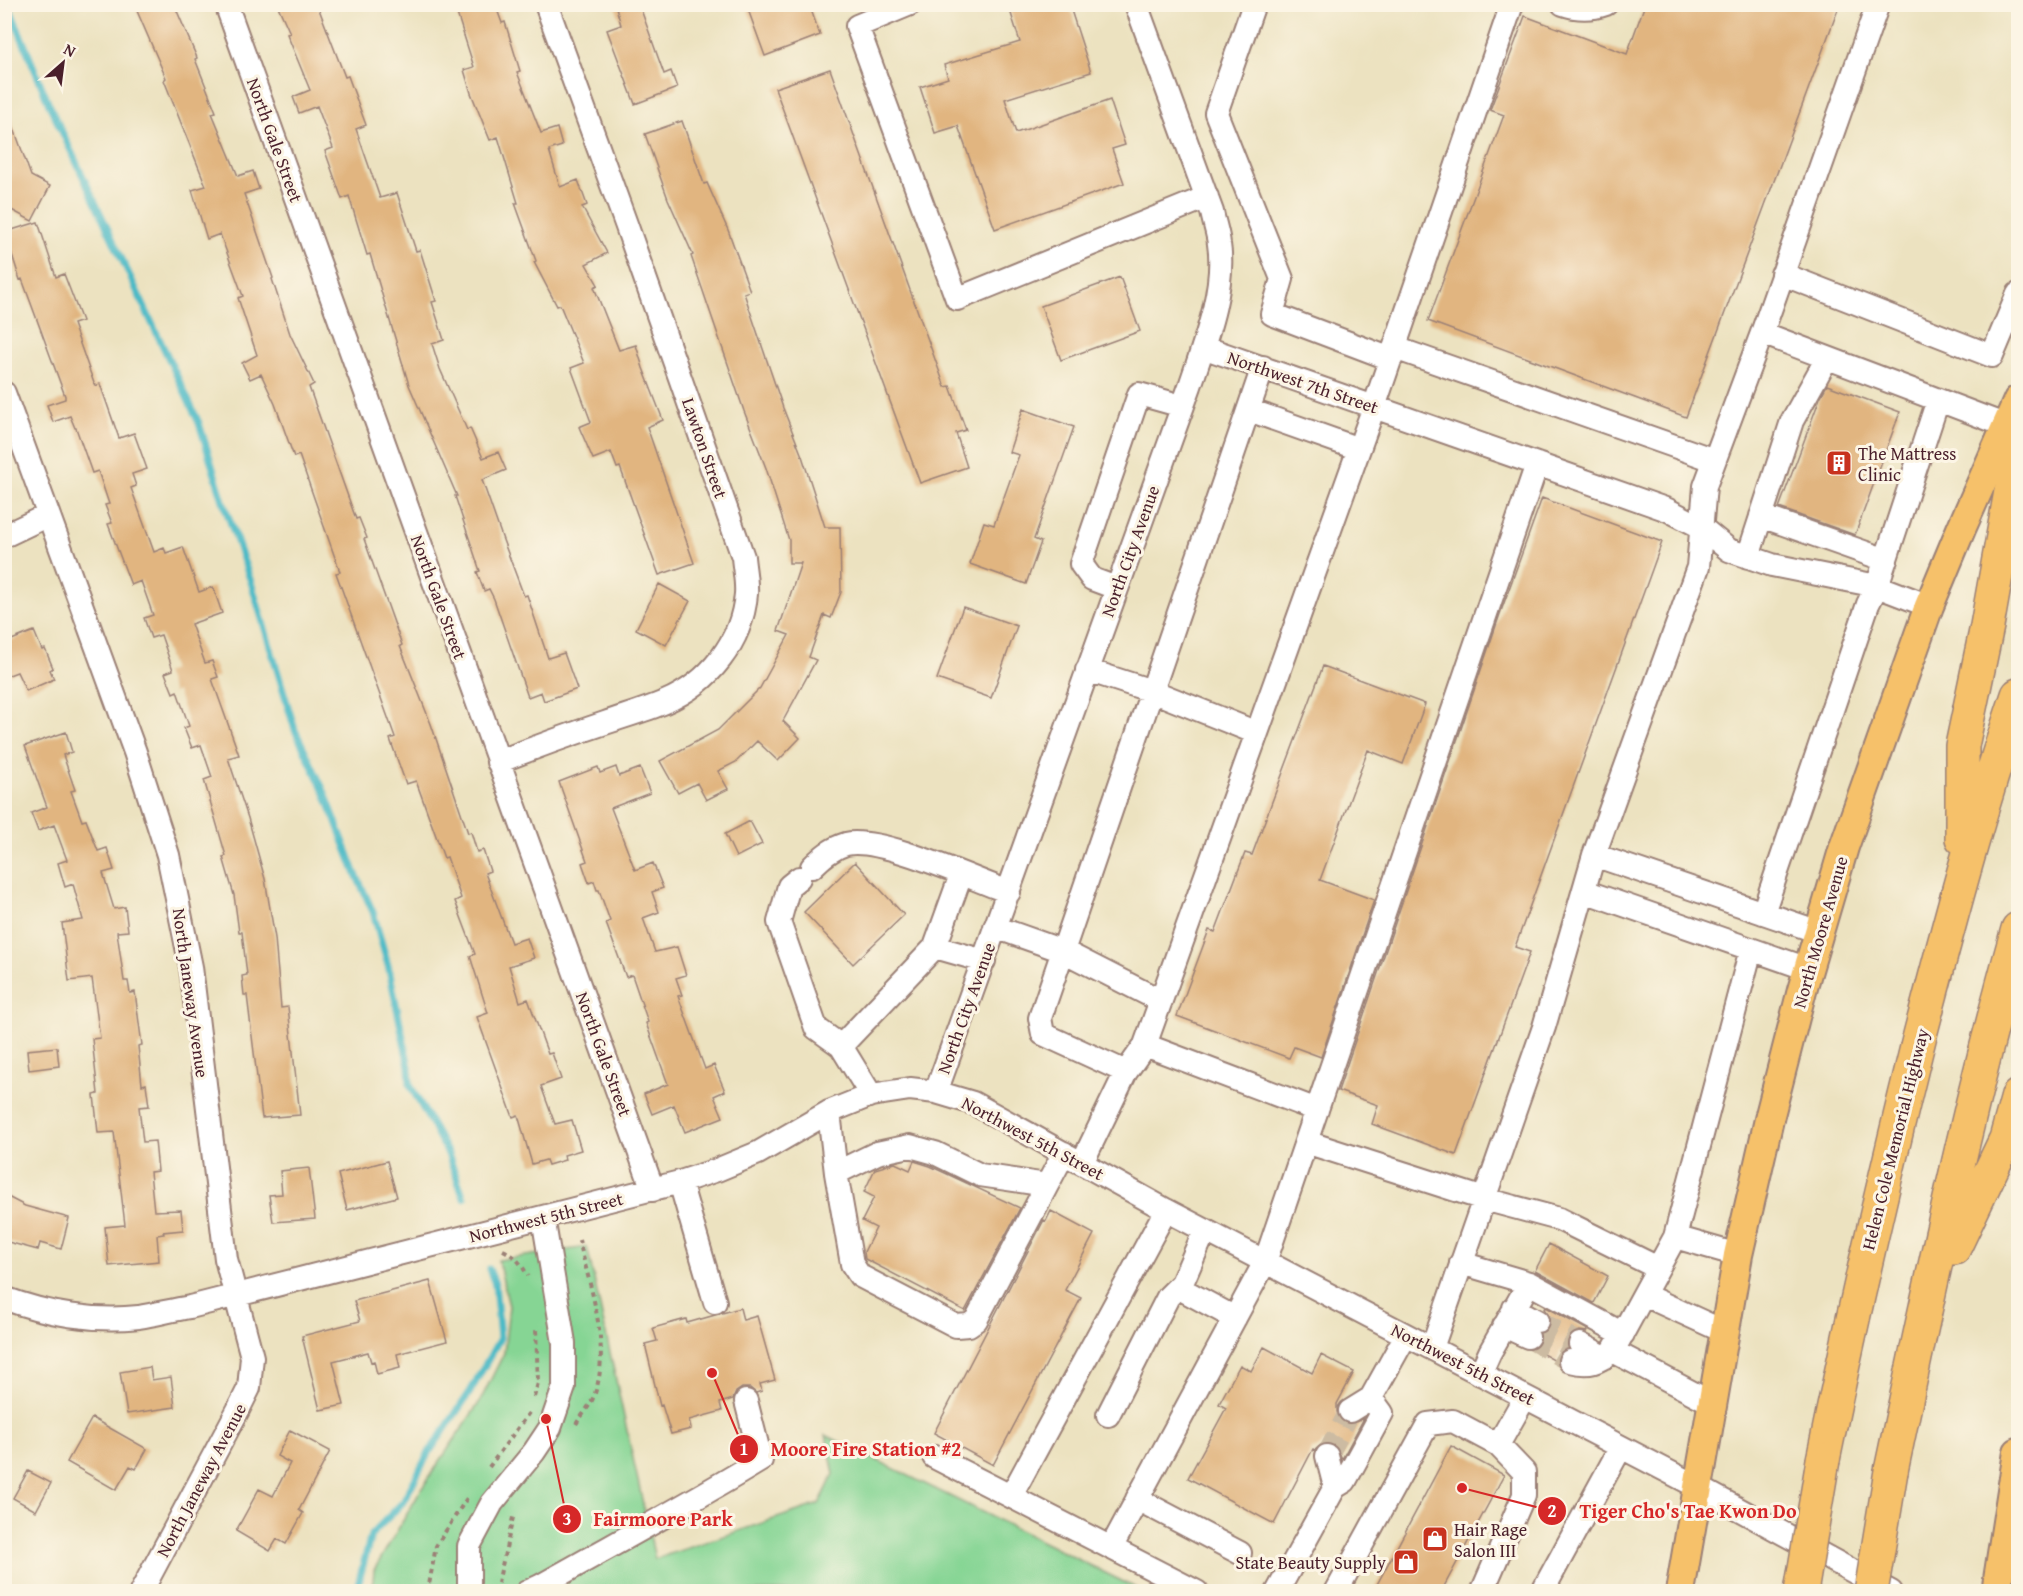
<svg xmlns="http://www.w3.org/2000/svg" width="2023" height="1596" viewBox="0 0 2023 1596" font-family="'Gentium Book Plus',serif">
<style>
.green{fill:#86d594;stroke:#687a60;stroke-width:1.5}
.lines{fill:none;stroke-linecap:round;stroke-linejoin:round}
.stream{stroke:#4cbac6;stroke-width:7}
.building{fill:#e1b580}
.minor-tunnel{stroke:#ccbba2;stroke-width:22;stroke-dasharray:22 11;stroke-linecap:butt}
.minor-casing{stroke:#9b8076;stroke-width:26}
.major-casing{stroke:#9b8076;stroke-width:32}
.highway-casing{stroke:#9b8076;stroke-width:36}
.path{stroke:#9b8076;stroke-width:4;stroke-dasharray:4.5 4.5;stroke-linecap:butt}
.minor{stroke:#fff;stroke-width:22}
.major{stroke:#f6c16b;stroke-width:28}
.highway{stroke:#f6c16b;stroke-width:33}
.highway-bridge-casing{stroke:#9b8076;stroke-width:36;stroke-linecap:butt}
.highway-bridge{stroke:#f6c16b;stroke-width:33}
.labels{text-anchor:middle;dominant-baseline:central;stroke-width:6;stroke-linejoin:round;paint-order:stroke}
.street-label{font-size:18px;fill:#4a1f2b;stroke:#fcf5e5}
.poi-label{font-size:18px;fill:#4a1f2b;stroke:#fcf5e5;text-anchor:start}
.leader{fill:none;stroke:#d62828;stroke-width:2}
.callout-dot{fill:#d62828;stroke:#fcf5e5;stroke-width:2}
.mark-label{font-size:18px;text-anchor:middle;font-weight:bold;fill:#fff}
.callout-label{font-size:20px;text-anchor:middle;font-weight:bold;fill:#d62828;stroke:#fcf5e5;stroke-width:6;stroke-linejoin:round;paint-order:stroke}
</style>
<rect width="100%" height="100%" fill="#fcf5e5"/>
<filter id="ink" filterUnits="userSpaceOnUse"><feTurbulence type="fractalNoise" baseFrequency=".0167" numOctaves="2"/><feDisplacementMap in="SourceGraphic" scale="12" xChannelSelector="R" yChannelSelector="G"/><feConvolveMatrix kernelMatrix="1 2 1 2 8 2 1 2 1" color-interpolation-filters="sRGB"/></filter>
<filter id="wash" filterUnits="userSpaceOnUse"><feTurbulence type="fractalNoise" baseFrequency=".008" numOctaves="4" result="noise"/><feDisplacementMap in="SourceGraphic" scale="24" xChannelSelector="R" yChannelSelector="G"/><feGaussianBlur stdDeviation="1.35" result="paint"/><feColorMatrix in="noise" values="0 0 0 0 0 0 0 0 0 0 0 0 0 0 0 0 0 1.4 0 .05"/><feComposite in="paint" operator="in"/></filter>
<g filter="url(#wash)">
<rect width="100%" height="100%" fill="#ece2c0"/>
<path class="green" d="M587 1247 655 1559 819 1504 834 1474 826 1435 1142 1591 372 1592 374 1570 424 1485 479 1403 504 1353 509 1306 498 1260Z"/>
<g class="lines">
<path class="stream" d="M8 4 48 102 199 423 224 504 251 582 295 730 325 793 355 872 373 912 389 969 409 1067 410 1085 448 1154 464 1198
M356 1592 371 1535 403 1502 428 1454 470 1392 500 1338 495 1284 489 1269"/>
</g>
<g id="blocks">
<path class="building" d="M134 4H174L197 58 195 59 216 112 212 113 238 176 253 171 259 189 244 194 273 278 272 279 290 334 314 384 309 387 356 519 359 518 367 538 364 539 402 645 400 646 431 724 468 833 471 832 477 852 483 850 490 871 485 873 511 943 527 938 534 958 509 966 520 1002 528 999 548 1054 552 1053 561 1079 541 1086 555 1124 572 1120 581 1150 564 1155 565 1160 548 1165 546 1160 532 1164 518 1115 513 1117 477 1017 488 1013 470 956 475 954 455 901 461 898 447 857 444 858 416 781 406 784 390 739 395 737 336 573 340 572 299 455 294 457 275 404 261 374 250 379 242 363 257 355 238 298 243 296 220 234 207 239 192 190 206 186 164 80 166 78Z
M277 4H317L345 77 348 76 366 125 356 129 380 198 397 193 416 251 420 250 436 301 432 302 444 340 432 344 440 369 467 430 470 428 483 458 498 452 506 470 482 480 503 540 524 596 527 595 548 658 564 653 577 689 544 701 541 692 528 697 494 599 489 589 484 591 477 572 480 571 455 496H457L409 385 370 254 367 255 349 196 342 199 325 151 333 148 317 106 299 113 293 97 310 90 287 34 290 33Z
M454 4H495L502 23 505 22 520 71 517 72 541 133 557 128 562 146 549 150 560 187 578 180 587 205 582 207 607 253 586 264 598 285 594 287 619 350 636 345 643 368 663 420 647 427 694 563 659 575 620 467 617 468 611 452 593 459 579 427 591 422 571 368 584 363 560 305 557 306 534 262 536 261 515 203H518L498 137 490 140 471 93 464 70 474 67Z
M615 4H639L664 74 671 71 677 88 635 104 607 30 621 25Z
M746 4H809L820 35 765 56Z
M1008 4H1069L1091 72 1005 99 1016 133 1110 100 1125 145 1112 149 1124 183 995 229 958 126 935 133 920 87 948 78 944 65 1020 42Z
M1645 4H1840L1686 417 1428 321 1504 115 1490 110 1525 16 1627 54Z
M830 69 945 387 950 386 966 430 956 433 967 467 920 483 775 88Z
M4 109H7L31 176 50 186 32 221 4 206Z
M682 121 704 184 707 183 728 230 750 291 744 293 783 408 802 456 825 527H840L841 592 831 618 824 615 809 657 816 660 783 721 800 738 778 761 757 741 736 762 718 771 728 789 706 800 697 783 678 793 660 761 718 730 760 688 789 635 778 631 801 563H789V540L766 468 744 411 691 256 693 255 668 199 645 134Z
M38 222 56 277 64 274 82 321 73 324 95 386 100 384 119 438 134 433 147 469 132 474 136 486 131 488 154 552 164 548 166 553 183 547 199 592 213 587 222 613 191 624 205 663 212 661 218 677 212 679 239 755 228 758 248 818 265 879 275 938 281 1008 288 1007 300 1115 262 1118 247 995H244L242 976 247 975 242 932H239L234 895 223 857 226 856 204 780 212 777 201 745 192 748 184 728 189 726 177 691 173 693 165 673 173 670 161 635 151 638 144 618 153 615 141 581 131 585 108 524 112 523 105 505 109 504 98 471 92 473 76 428H75L70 416 53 422 47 405 65 399V396L22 279 20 280 5 232Z
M1120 277 1140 331 1061 360 1041 306Z
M1827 385 1900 412 1855 535 1779 508 1820 398Z
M1023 409 1074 427 1034 539 1041 542 1026 584 970 564 984 522 994 525 1019 455 1009 452Z
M1542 498 1662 542 1515 947 1530 952 1456 1155 1372 1124 1378 1105 1338 1091 1500 614Z
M659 584 690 601 666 645 636 629Z
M963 607 1017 626 991 698 937 679Z
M34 631 42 650 45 649 53 668 50 670 54 679 26 691 17 672 4 677V643Z
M1323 666 1425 704 1403 764 1368 750 1320 880 1374 900 1321 1057 1294 1047 1289 1058 1177 1016 1209 930 1215 932 1245 853 1252 855Z
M66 732 72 752 63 755 75 790 71 791 82 821 86 820 98 851 107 848 114 870 103 873 114 909 125 907 128 931 117 932 124 981H128L130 993 135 992 139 1023 142 1045 138 1046 142 1085 146 1084 149 1106 139 1107 143 1142 155 1141 158 1171 150 1172 154 1211 181 1210 183 1230 163 1232 164 1234 157 1235 159 1261 109 1266 105 1227 125 1225 114 1132 98 1133 94 1095 98 1094 92 1039 100 1038 92 978 69 981 62 923 83 920 73 884 65 887 58 863 67 860 54 825 38 831 31 813 47 807 25 746Z
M598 767 600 773 616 767 619 776 640 768 650 793 611 808 635 870 653 863 663 888 652 892 659 912 643 918 655 952 677 947 686 975 676 978 682 995 678 996 705 1069 714 1065 725 1091 714 1096 723 1117 685 1132 674 1105 652 1114 644 1094 668 1084 646 1023 648 1022 632 975 626 977 606 923 610 921 599 890H597L594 881 589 883 582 863 587 861 559 782Z
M750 821 762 844 736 857 725 834Z
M855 862 904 915 853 964 804 912Z
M57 1047 59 1066 29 1070 27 1050Z
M387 1161 397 1197 347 1210 338 1174Z
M914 1161 930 1166 1020 1208 965 1311 865 1259 864 1252 876 1228 862 1221 874 1197 864 1192 875 1169 895 1163 910 1170Z
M309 1168 315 1219 273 1222 269 1195 282 1194 280 1171Z
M4 1195 25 1206 69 1218 61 1249 40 1243 38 1250 4 1241Z
M1051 1211 1094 1234 1065 1290 1081 1298 993 1465 934 1433 1044 1220 1046 1221Z
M1549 1244 1608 1276 1594 1303 1535 1271Z
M430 1281 447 1341 397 1354 400 1368 377 1374 374 1361 371 1362 368 1352 333 1361 344 1405 320 1410 302 1336 360 1321 354 1301Z
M1545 1307 1588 1330 1587 1332 1580 1331 1572 1333 1568 1338V1348L1560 1352 1557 1362 1534 1349 1540 1342 1541 1334 1549 1327 1550 1320 1548 1314 1544 1309Z
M740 1308 743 1320 757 1316 775 1380 760 1384 762 1391 756 1393 750 1388H742L736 1392 733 1399 720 1403 722 1411 689 1420 691 1429 671 1434 662 1405 660 1406 645 1344 657 1341 653 1328 686 1319 687 1323Z
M1264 1347 1312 1373 1321 1355 1354 1372 1337 1404V1412L1339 1419 1344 1423 1351 1424 1364 1418 1342 1459 1337 1447 1331 1443H1323L1315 1450 1313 1449 1274 1524 1188 1478 1226 1408 1219 1404 1240 1365 1251 1371Z
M150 1367 152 1380 171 1377 175 1407 127 1414 120 1372Z
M92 1418 147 1449 136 1469 130 1466 116 1490 67 1462Z
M290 1430 330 1451 299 1510 303 1513 286 1544 277 1539 270 1551 236 1531 259 1489 273 1496 290 1463 277 1456Z
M1451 1446 1504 1475 1441 1592H1373Z
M28 1471 51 1483 36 1511 13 1498Z"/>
</g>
</g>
<g filter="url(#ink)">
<use href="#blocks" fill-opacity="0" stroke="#9b8076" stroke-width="1.5"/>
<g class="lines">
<path class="minor-tunnel" d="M1537 1321 1580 1344
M1528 1337 1570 1361
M1327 1456 1350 1411"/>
<g class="minor-casing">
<path id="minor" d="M226 4 653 1190
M910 4 857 26 957 299 1207 197
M1254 4 1216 113 1282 279 1272 314 1391 359
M1563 4C1577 9 1592 9 1606 4
M1782 274 1992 356 2018 294
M1762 333 2007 426
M1203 347 1668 510 1701 527 1729 550 1772 565 1877 586 1929 606
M1395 348 1714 460
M4 393 135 752 168 855 191 967 226 1259 252 1357 249 1388 238 1410 141 1592
M1249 410 1359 449
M1761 516 1886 560
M4 536 48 515
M1748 557 1792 421 1827 358
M1116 588 1092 579 1081 564 1139 394 1182 406
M1087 670 1152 691 1257 733
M498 762C533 748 569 735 605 723 625 716 646 710 665 702 709 683 742 642 746 594 747 582 744 569 743 557L626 224 546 4
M1594 855 1819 932
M812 867C822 857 832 848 846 844 880 836 972 879 1009 892
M799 878 789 886 779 922 816 1028 841 1046 871 1095
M1584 891 1808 969
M1763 913 1868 604 1877 586 1938 400
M995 927 1063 951 1161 1001
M935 947 961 875
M1145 1045 1317 1110
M841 1046 935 947 984 961
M1126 1072 1043 1034 1040 1018 1263 367
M936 1092 1190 386C1204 344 1226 288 1219 244 1218 233 1214 223 1212 212L1136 4
M829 1112 836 1173 852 1264 860 1276 956 1326 969 1325 976 1320 1064 1153
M1306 1142 1484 1199 1559 1219 1658 1268
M1082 1163 1126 1072 1145 1045 1374 407 1512 4
M836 1173 877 1153 910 1146 935 1153 980 1175 1047 1185
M680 1182 715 1302
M1205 1230 1182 1283 1183 1290 1235 1318
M1675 1237 1613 1351 1712 1403
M1738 1255 1675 1237 1751 949
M1461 1263 1529 1283
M1644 1295 1725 1332
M4 1298C46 1314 94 1322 139 1317 156 1314 173 1310 190 1307L680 1182 717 1170 758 1153 829 1112 871 1095 910 1089 936 1092 973 1103 1166 1210 1698 1487 1891 1592
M1514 1308 1537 1321
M1504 1326 1528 1337
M1580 1344 1605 1357
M1432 1348 1544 1027 1594 855 1698 567 1705 486 1762 333 1878 4
M1570 1361C1590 1366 1597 1363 1613 1351
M1480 1374 1490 1352 1529 1283 1623 1334
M1350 1411 1371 1398
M1108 1415 1168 1297 1182 1283
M1327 1456 1335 1487
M934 1457 1197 1592
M1011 1496 1166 1210
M1137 1499 1240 1553
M1111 1548 1265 1262 1537 464
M469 1592V1546L492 1503 534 1452 550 1428 564 1387V1343L543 1217
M527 1592 540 1586C614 1544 689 1504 761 1460L746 1401
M1277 1592 1335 1487 1345 1481 1382 1413 1371 1398 1406 1335
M1336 1592 1428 1424 1453 1421 1498 1445 1525 1397
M1482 1592 1524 1495V1472L1498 1445
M1542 1592 1621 1447"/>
</g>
<g class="major-casing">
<path id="major" d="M1680 1592 1738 1255 1770 1115 1802 990 1844 847 1929 606 1961 529 2018 400
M1996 1592 2018 1452"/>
</g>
<g class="highway-casing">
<path id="highway" d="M1962 838V746L1987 626 2018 452
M1954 1248 2006 1139 2018 1096
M1823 1460C1852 1317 1885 1176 1920 1035 1950 920 1980 807 2018 695
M1891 1471C1929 1290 1968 1107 2018 929"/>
</g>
<path class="path" d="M503 1250C516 1256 521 1264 528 1276
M534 1397 538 1383 536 1328
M576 1424C582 1415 590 1406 594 1396 612 1348 590 1288 579 1240
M489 1467 531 1410
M430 1592 429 1585 436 1546 467 1498
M496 1592 514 1513"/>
<use href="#minor" class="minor"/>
<use href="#major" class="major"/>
<use href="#highway" class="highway"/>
<g class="highway-bridge-casing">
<path id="highway-bridge" d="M1801 1592 1823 1460
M1871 1592 1891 1471"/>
</g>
<use href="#highway-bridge" class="highway-bridge"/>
</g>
</g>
<defs>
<g id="building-square" transform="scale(1.35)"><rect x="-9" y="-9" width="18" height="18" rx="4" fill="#c8321e" stroke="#fcf5e5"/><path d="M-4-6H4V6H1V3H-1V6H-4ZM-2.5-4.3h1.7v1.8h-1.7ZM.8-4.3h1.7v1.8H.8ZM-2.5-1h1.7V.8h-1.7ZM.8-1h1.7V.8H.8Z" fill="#fff"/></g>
<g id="shop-square" transform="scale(1.35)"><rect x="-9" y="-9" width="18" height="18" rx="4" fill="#c8321e" stroke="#fcf5e5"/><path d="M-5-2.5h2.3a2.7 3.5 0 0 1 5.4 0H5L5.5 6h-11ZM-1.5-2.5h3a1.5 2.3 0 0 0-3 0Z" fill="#fff"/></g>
</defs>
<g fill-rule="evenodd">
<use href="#building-square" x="1839" y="463"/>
<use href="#shop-square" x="1435" y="1539"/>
<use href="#shop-square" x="1406" y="1562"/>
</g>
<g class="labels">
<g class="street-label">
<text transform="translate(275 140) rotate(70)">North Gale Street</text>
<text transform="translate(1303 382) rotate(19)">Northwest 7th Street</text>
<text transform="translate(705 448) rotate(71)">Lawton Street</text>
<text transform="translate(1130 551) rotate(-70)">North City Avenue</text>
<text transform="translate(439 597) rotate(70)">North Gale Street</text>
<text transform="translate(1820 932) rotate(-74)">North Moore Avenue</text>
<text transform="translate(191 993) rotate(82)">North Janeway Avenue</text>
<text transform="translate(966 1008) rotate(-70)">North City Avenue</text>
<text transform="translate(604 1054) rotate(70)">North Gale Street</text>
<text transform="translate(1033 1138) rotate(28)">Northwest 5th Street</text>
<text transform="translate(1895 1139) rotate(-76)">Helen Cole Memorial Highway</text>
<text transform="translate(546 1217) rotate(-14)">Northwest 5th Street</text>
<text transform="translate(1463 1364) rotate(27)">Northwest 5th Street</text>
<text transform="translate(201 1480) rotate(-62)">North Janeway Avenue</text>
</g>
<g class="poi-label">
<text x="1858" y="453">The Mattress<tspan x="1858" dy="21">Clinic</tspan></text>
<text x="1454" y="1529">Hair Rage<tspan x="1454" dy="21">Salon III</tspan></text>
<text x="1386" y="1562" text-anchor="end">State Beauty Supply</text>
</g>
</g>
<path class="leader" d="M712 1373L744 1449M1462 1488L1552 1511M546 1419L567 1519"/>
<g class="callout-dot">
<circle cx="712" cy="1373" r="6"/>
<circle cx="1462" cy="1488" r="6"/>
<circle cx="546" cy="1419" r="6"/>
<circle cx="744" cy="1449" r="15"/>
<circle cx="1552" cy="1511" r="15"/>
<circle cx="567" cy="1519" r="15"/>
</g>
<g class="mark-label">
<text x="744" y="1455">1</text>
<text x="1552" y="1517">2</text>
<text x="567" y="1525">3</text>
</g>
<g class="callout-label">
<text x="866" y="1456">Moore Fire Station #2</text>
<text x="1688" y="1518">Tiger Cho's Tae Kwon Do</text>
<text x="663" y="1526">Fairmoore Park</text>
</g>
<rect width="2023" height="1596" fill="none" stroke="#fcf5e5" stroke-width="24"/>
<g transform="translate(63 63) rotate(28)" stroke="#fcf5e5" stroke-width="4.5" paint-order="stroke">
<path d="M0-4.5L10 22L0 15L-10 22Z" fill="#4a1f2b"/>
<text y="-9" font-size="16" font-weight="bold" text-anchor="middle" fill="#4a1f2b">N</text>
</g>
</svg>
